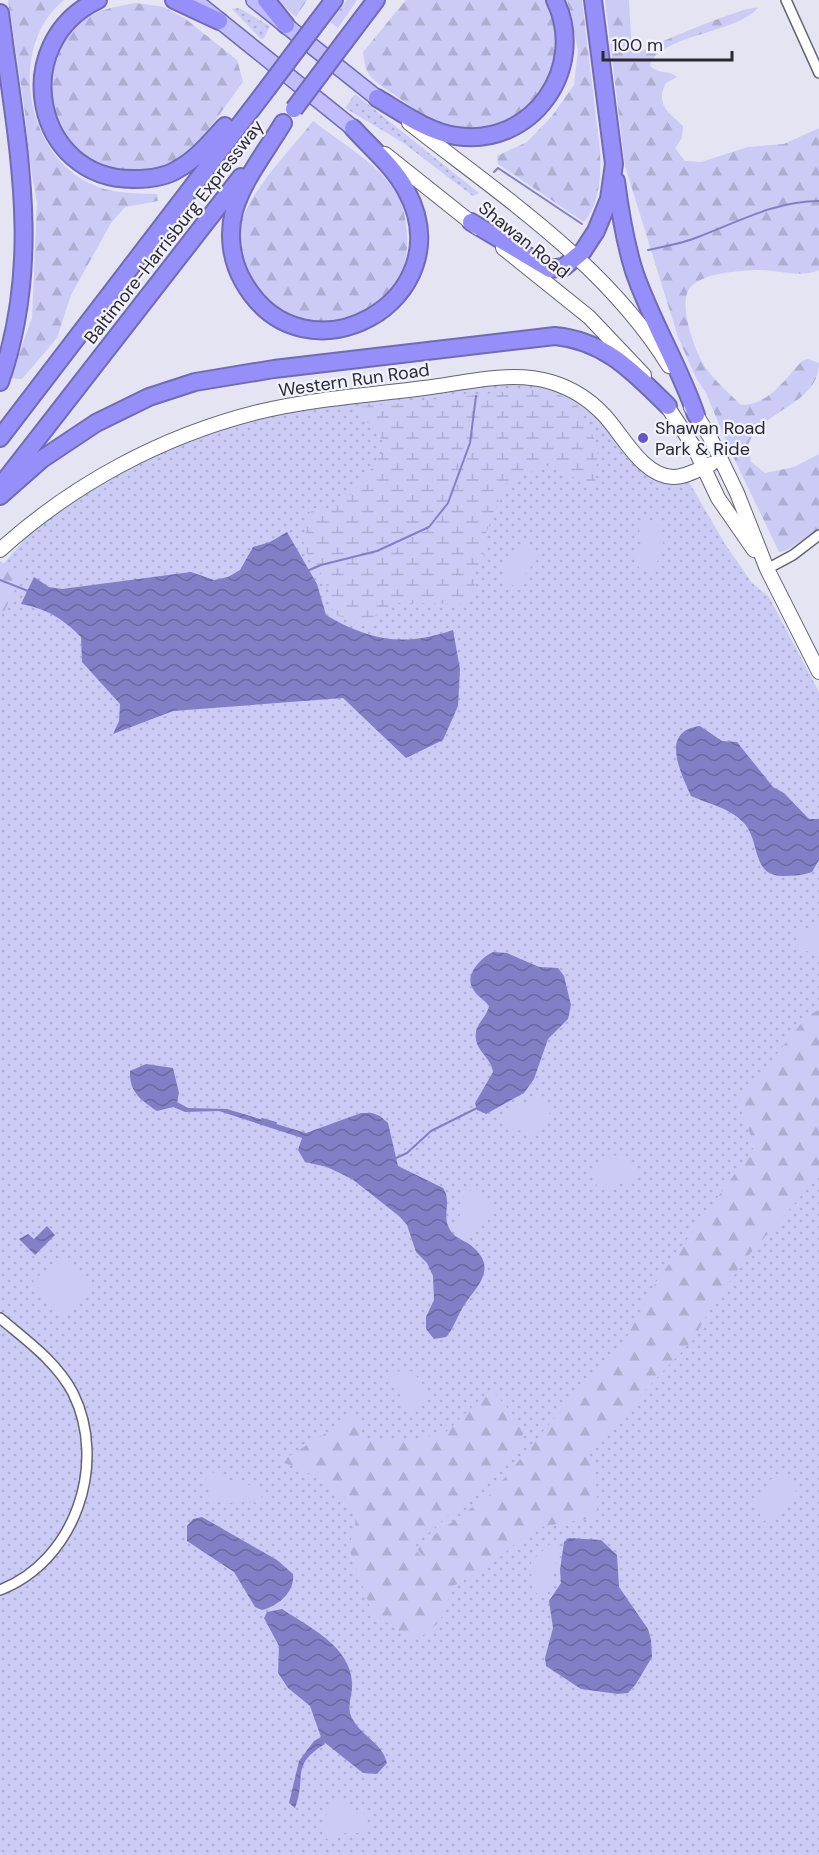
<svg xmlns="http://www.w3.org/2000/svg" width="819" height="1855" viewBox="0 0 819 1855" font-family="'DM Sans',sans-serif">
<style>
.grass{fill:url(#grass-dots)}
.forest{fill:url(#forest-firs)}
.wetland{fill:url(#wetland-marsh)}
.pitch{fill:#cbcbf6}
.water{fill:url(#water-waves)}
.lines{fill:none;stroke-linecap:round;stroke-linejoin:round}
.stream{stroke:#837fc7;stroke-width:2}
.street-casing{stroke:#646471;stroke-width:12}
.secondary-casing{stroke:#646471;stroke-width:16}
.primary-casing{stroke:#706bb2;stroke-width:18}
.highway-casing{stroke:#706bb2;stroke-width:20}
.street{stroke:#fff;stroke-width:9}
.secondary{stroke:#fff;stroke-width:14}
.primary{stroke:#c1bcfb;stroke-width:15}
.highway{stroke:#978ff9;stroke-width:16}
.highway-bridge-casing{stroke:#706bb2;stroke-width:20;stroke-linecap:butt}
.highway-bridge{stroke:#978ff9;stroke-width:16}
.poi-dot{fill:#6655ce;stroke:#f1f2fe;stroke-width:2}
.labels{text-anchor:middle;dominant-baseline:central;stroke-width:4.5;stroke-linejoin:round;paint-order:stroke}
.street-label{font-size:18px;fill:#29292e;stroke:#f1f2fe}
.poi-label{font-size:18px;fill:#29292e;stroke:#f1f2fe;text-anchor:start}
</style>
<defs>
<pattern id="grass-dots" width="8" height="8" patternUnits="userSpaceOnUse" patternTransform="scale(1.5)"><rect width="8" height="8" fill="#cbcbf6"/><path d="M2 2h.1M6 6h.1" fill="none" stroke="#aeaed3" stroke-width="1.8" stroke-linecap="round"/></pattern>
<pattern id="forest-firs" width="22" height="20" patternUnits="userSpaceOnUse" patternTransform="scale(1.5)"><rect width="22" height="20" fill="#cbcbf6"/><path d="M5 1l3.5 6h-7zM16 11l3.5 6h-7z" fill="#aeaed3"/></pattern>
<pattern id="wetland-marsh" width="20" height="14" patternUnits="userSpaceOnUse" patternTransform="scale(1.5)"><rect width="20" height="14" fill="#cbcbf6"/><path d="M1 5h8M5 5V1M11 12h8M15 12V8" fill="none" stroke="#aeaed3"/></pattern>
<pattern id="water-waves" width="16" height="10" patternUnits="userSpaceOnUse" patternTransform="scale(1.5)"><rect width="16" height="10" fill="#837fc7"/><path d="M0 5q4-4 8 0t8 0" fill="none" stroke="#6b68a2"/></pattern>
</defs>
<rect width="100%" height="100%" fill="#e4e4f3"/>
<path class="grass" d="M239 8 270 26 264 38 261 39 232 9Z
M355 94 479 193 473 196 402 142 345 108Z
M509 383C533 384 555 385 576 398 616 426 631 492 689 482L725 544 752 583 769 597 819 692V1855H0V568L34 528 101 482 137 462 228 425 307 408Z"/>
<path class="forest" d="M8 0H64C7 46 25 152 89 183 111 194 133 193 157 194L158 201 125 207 111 223 71 295 57 338 22 379 10 378 32 318 37 203 28 152 25 113Z
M277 0H307L296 17Z
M347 0H357L338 28 330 22Z
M406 0H546C553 9 554 24 555 35 562 95 503 141 445 126 429 122 414 109 402 100 393 93 375 84 369 74 365 69 364 59 363 52Z
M567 0H582L600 151C601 177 600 202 584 222L498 164 497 156 527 142 552 116 574 85 578 50Z
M605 0H629L631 39 636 50 642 51C658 43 748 4 758 8 735 33 671 33 651 61L650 66C658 74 669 70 677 77L666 83C655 104 668 112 683 126L682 138 675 148 685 161 701 162 748 147 784 144 819 128V270C799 279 776 269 755 270 737 271 700 273 689 289 679 304 693 345 701 360 709 376 728 392 741 405 769 405 784 380 802 361L808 359 819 363C819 405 761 409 748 445L751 462 765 473 794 467 819 454V529L785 551 779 552 729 448 706 393 696 378 678 337 625 166Z
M136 3 164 7 187 20 237 60 243 82C223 108 194 157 163 169 154 172 132 176 122 174 100 170 67 146 56 127 37 90 55 38 88 17 103 8 120 6 136 3Z
M313 121C340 142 377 163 396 192 404 205 406 221 407 236 413 331 278 356 246 273 241 259 235 246 239 229 248 192 289 152 313 121Z
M0 561 8 567 25 571 0 619Z
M819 1010V1176L746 1258 709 1311 693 1340 588 1450 595 1472 599 1517 544 1526 522 1538 492 1564 450 1588C446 1617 439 1627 413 1641L405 1638 398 1630 372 1612 349 1549C350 1538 358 1524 355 1513 350 1493 300 1466 280 1462L356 1414 366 1442 407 1441 445 1433 491 1389 523 1426V1448L413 1547 431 1566 416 1548 492 1493 551 1422 620 1350 656 1282 755 1146 738 1103 807 1016Z"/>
<path class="wetland" d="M544 388 576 402 598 447 595 487 545 465 505 485 486 533 483 560 474 570 476 582 467 604 397 603 378 612 368 626 337 615 331 607 329 592 322 575 303 548 309 513C318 507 321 511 331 508 350 503 377 462 386 446L375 429 350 408Z"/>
<path class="pitch" d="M653 520 658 522 664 547 657 562 659 565 654 570 641 571 633 557 641 546 639 527 642 522Z
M526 547 535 548 539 557 523 577 525 584 519 589 505 581V559Z
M819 922V952L804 951 798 947 796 934Z
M534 1099H544L551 1111 538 1131 530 1134 503 1125 500 1121 504 1112Z
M621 1154 638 1172 632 1182H617L611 1189 597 1186 594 1178 599 1160Z
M471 1190C480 1191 495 1204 492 1214 490 1221 483 1223 478 1227 473 1232 472 1234 465 1235L455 1225 463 1209 464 1196Z
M65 1254 94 1287 62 1315 33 1281Z
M404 1368 413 1372 428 1391C427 1400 420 1412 410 1414L404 1410 401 1396 389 1383 392 1376Z
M211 1472C220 1473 222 1476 229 1480 243 1486 254 1480 262 1497L259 1505 249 1498 237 1503 211 1502 206 1478Z
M779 1474 790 1478 796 1485 795 1498 771 1523C759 1522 759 1509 756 1498L767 1489 770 1480Z
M550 1544 557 1548 559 1554 553 1572 555 1584 546 1595 539 1596 532 1588 531 1562Z
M341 1801 365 1815 367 1826 361 1833H343L331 1841 323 1836 327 1810 335 1802Z"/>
<path class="water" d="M287 532 317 584 326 615C370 641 404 647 453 630L460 669 458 706 443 740 406 758 343 698 173 711 113 734 119 721 120 704 82 662 81 637C62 618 47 609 21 604L34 577 49 587 62 589 191 572 214 580 228 577 240 570 253 547 270 542Z
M700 726 722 741 737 742 773 787 784 793 809 819H819V860L812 872C803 875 794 876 784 876 751 877 761 842 744 823 728 807 711 805 691 796 681 773 659 731 700 726Z
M493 952 507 953 539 967 558 968 564 976 571 1005 568 1019 548 1039 534 1079 524 1093 486 1114 477 1110 475 1103 493 1072C491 1056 473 1050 476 1032 478 1022 487 1016 489 1006 484 999 475 995 472 987 465 974 482 957 493 952Z
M146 1064 173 1068 179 1093 177 1102 188 1108 227 1109 306 1133 361 1113H372L380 1116 388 1123 398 1166 443 1188C452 1201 442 1214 449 1228 455 1240 465 1239 474 1248 497 1269 477 1286 465 1304 457 1315 455 1327 446 1337L434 1339 426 1329V1317L434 1300 433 1276 427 1263 416 1252 407 1225 399 1216 352 1179 327 1167 305 1162 298 1150 302 1138 219 1111 185 1112 173 1107 157 1111C141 1100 129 1092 130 1071Z
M47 1226 55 1235 35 1255 19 1239 28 1234 34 1239Z
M202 1517 277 1560 293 1574C295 1592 278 1606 262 1610L255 1607 234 1572 187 1541V1526L193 1519Z
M569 1538 601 1540 617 1555 619 1587 648 1629 651 1640 652 1657 636 1684 628 1693 618 1694 581 1689 546 1666 545 1658 553 1628 549 1601 561 1583 560 1570 564 1542Z
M282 1609C307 1626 351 1646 352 1683 353 1697 345 1707 353 1720 363 1737 382 1743 387 1763L377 1774 363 1773 324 1742 325 1744C290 1765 307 1776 295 1808L289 1803 299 1761 314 1741 321 1737 310 1706 288 1688 278 1673 279 1646 264 1618 267 1612Z"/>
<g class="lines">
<path class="stream" d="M494 172 498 168 582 224
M648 250C664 246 682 244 698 237 738 222 775 201 819 201
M307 571 321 565 377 551 429 527 448 503 470 443 476 396
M0 580 28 591
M262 1119 276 1123
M396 1158 407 1153 431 1131 477 1108"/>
<g class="street-casing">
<path id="street" d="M786 0 819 73
M767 569 793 555 819 535
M0 1318C27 1341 56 1361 73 1393 108 1464 75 1561 0 1590"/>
</g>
<g class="secondary-casing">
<path id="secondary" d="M409 123C502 196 606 264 669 366
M385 154 478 228
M503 248 589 317 644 375
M663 400 694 447 718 498 754 550
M691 407 710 437 737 493 767 569 819 672
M0 550C73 484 162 436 258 412 312 399 369 395 424 388 464 383 511 370 551 382 571 388 589 399 604 415 623 435 642 476 673 477 686 477 699 469 711 464"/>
</g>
<g class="primary-casing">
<path id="primary" d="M194 0 353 128
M254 0 377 98"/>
</g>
<g class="highway-casing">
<path id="highway" d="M98 0C8 42 33 180 134 179 149 179 166 177 178 169 197 159 211 141 225 126
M174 0 219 21
M266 0 286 25
M0 13C16 140 44 257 0 382
M318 21 334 0
M345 41 376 0
M377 98C401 112 428 132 456 136 532 148 588 68 555 0
M283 123C267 150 243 180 234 211 228 234 231 260 243 281 304 390 466 300 406 190 394 167 370 147 353 128
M616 181C620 212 625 242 634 271 651 321 679 365 696 415
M471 222 550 269 564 267 583 251 596 231 609 199 614 164 593 0
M0 438 267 89
M3 483 241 177
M0 496 42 459 96 423 149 397 195 382 274 369 555 336C606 341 634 373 668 406"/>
</g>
<use href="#street" class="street"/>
<use href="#secondary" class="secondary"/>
<use href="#primary" class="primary"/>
<use href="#highway" class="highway"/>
<g class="highway-bridge-casing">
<path id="highway-bridge" d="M267 89 318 21
M294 109 345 41"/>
</g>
<use href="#highway-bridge" class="highway-bridge"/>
</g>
<circle class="poi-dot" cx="643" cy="438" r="6"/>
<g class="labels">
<g class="street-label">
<text transform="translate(174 232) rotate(-52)">Baltimore-Harrisburg Expressway</text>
<text transform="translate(524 240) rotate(39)">Shawan Road</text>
<text transform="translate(354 380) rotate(-8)">Western Run Road</text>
</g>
<g class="poi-label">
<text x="655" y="428">Shawan Road<tspan x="655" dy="21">Park &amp; Ride</tspan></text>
</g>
</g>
<path d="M603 51v9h129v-9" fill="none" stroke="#29292e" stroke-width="3"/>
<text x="612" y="51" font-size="18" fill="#29292e" stroke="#f1f2fe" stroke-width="4.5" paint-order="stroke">100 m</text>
</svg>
